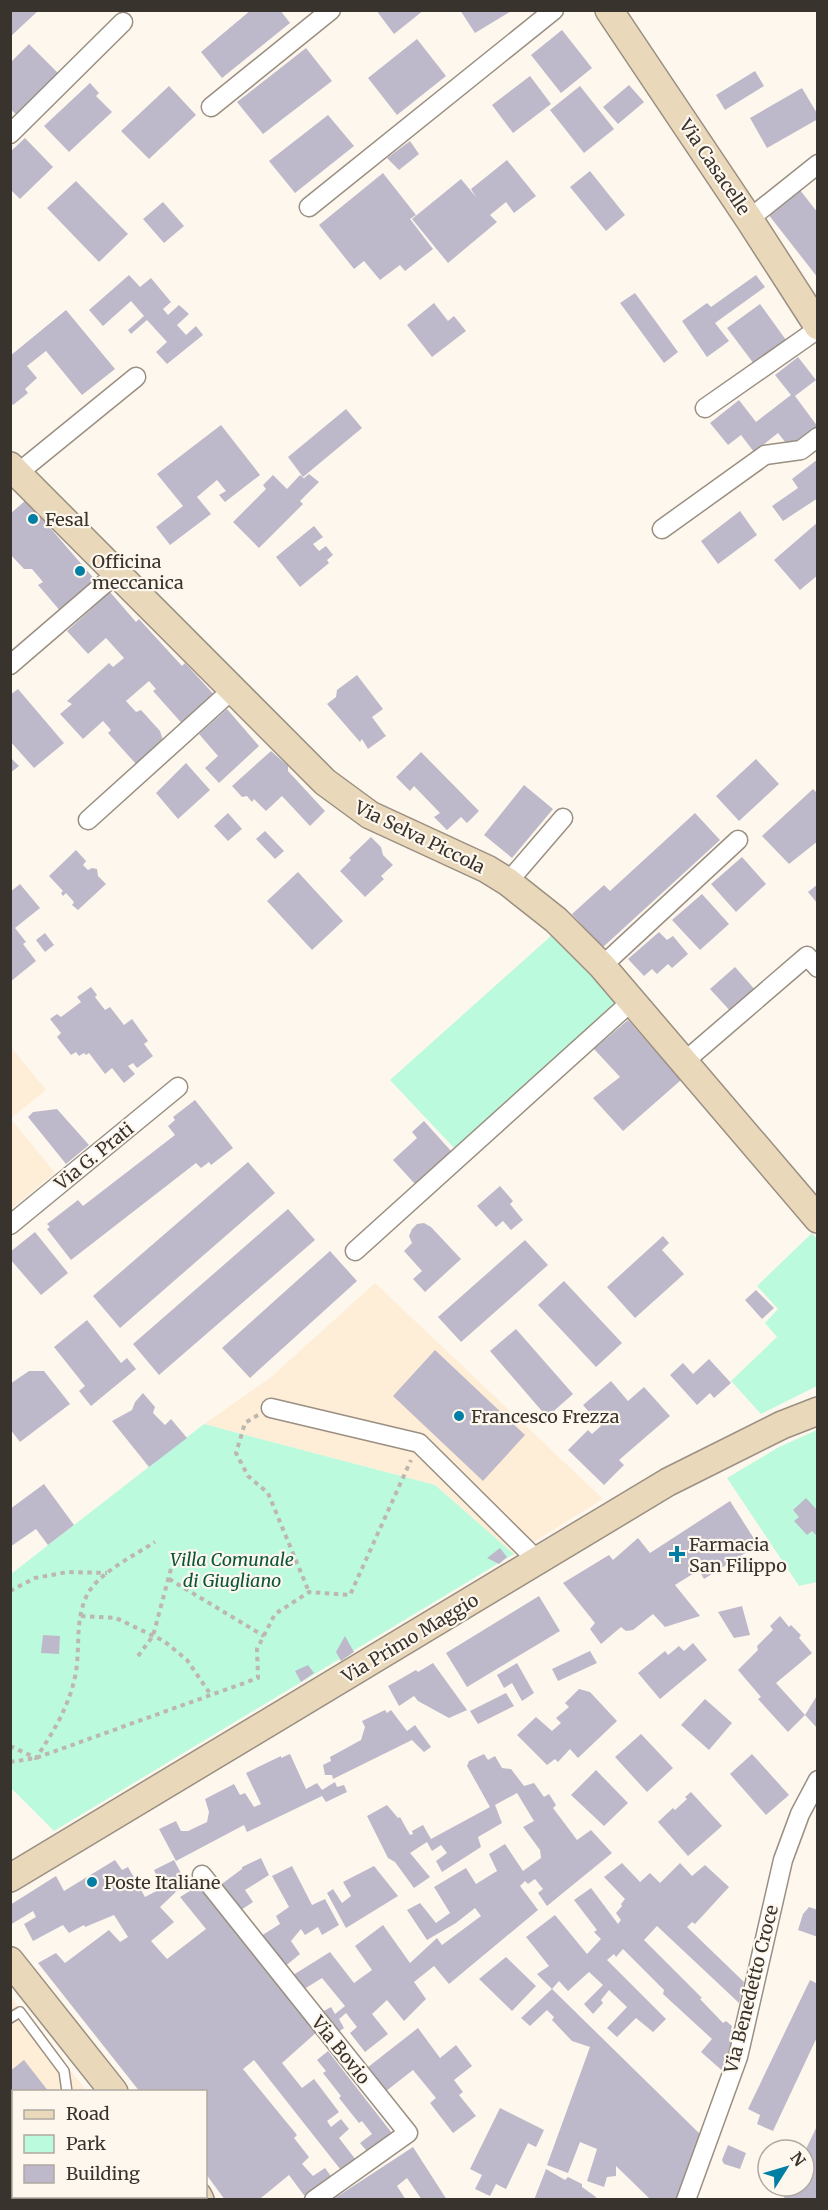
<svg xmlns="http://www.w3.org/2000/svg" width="828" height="2210" viewBox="0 0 828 2210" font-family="Merriweather,serif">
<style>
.built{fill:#feedd7}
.green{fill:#bcfadd}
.building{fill:#bdb9cb}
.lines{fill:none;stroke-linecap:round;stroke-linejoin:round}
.lane-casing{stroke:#9a8f81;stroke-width:12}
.street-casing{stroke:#9a8f81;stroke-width:21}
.secondary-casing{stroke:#9a8f81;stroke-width:30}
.path{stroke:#bdb7af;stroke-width:4;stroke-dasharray:4.5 4.5;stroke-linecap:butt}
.lane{stroke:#fff;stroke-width:9}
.street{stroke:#fff;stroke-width:18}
.secondary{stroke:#ead8bb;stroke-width:27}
.poi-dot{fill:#007ea4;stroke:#fef7ee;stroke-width:2}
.labels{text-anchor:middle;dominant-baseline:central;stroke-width:4.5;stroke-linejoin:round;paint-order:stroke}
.street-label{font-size:18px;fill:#38332d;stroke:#fef7ee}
.poi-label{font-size:18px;fill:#38332d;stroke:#fef7ee;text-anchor:start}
.park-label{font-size:18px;font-style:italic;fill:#0a563c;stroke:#fef7ee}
</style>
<rect width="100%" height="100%" fill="#fef7ee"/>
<path class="built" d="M10 1046 46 1090 11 1118H10Z
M11 1119 55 1173 11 1209H10Z
M375 1283 603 1499 514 1554 435 1485 204 1424 270 1378Z
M10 1996 87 2091 14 2092V2165L11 2167Z"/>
<path class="green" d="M552 935 619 1005 456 1150 390 1080Z
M812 1233 818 1240 817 1386 761 1414 731 1381 777 1337 765 1323 778 1309 757 1286Z
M204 1424 435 1485 514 1554 54 1831 11 1788V1574Z
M817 1430V1582L799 1586 727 1478 779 1447Z"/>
<path class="building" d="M10 10H39L10 37Z
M251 10H280L290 23 222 78 201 52Z
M376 10H424L394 34Z
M460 10H513L475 33Z
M562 30 592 68 561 93 531 55Z
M417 39 446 76 397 115 368 78Z
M29 44 60 75 41 95 39 93 17 115 10 109V63Z
M306 48 332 81 263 134 237 102Z
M755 71 764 86 725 110 716 95Z
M530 76 551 104 513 133 492 105Z
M90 83 99 93 96 96 112 112 69 152 44 126Z
M629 85 644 102 618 124 603 107Z
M169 86 196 115 149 159 121 131Z
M580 86 614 129 584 153 550 110Z
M802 88 818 115V119L767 148 750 118Z
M328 115 354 146 295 193 269 161Z
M25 138 53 167 20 199 10 189V152Z
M410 141 419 154 399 170 387 158Z
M507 160 536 196 514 213 506 202 490 215 497 222 448 263 412 219 461 179 476 197 471 189Z
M590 171 625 215 606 231 570 187Z
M383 173 416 215 410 219 433 249 405 271 400 265 380 280 364 261 354 269 319 225Z
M76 181 128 234 99 262 47 208Z
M800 190 818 213V278L768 214Z
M163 202 184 226 164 243 143 219Z
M129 275 140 287 151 278 171 302 163 309 168 315 179 305 189 314 177 325 186 335 196 326 203 335 167 364 156 352 167 342 147 320 131 334 128 330 144 316 131 301 103 326 89 310Z
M756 275 765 287 715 323 729 341 707 357 682 321 707 303 711 307Z
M635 293 678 352 664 363 620 303Z
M434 303 448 321 454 316 466 331 432 357 407 325Z
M760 304 786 340 754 364 727 328Z
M66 310 115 369 82 395 46 351 27 366 37 378 25 389 28 393 13 405 10 402V356Z
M798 357 816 380 795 396 818 427 790 448 778 433 754 452 741 435 728 445 710 423 739 400 756 422 791 395 775 375Z
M346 409 362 428 303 477 288 457Z
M221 425 260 475 225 502 219 495 226 491 217 480 197 497 211 514 170 545 156 527 183 506 157 474Z
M818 459V498L783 521 772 506 798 488 792 479Z
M309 474 319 482 300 501 303 504 259 548 233 522 266 489 263 485 273 475 287 489 300 475 306 480 304 478Z
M26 500 97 582 62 613 38 585 43 582 32 569H24L10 554V514Z
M740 511 757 535 718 564 701 541Z
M818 522V575L800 590 774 560Z
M314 526 323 537 313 544 319 551 326 546 333 555 327 560 329 563 300 587 276 557Z
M110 592 136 622 139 619 182 666 185 663 218 699 186 728 153 691 156 689 149 681 126 701 136 712 141 710 160 731 163 740 136 764 108 733 111 730 103 721 83 739 60 714 72 704 67 701 109 663 113 667 124 658 106 638 88 654 67 631Z
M357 675 383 709 372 717 386 736 368 749 362 739 360 742 327 704 336 697 337 690Z
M18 689 64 743 34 768 10 741V695Z
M227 709 259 746 219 783 205 768 218 756 199 734Z
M271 751 288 766V771L325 811 310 826 282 796 266 811 254 799 252 802 247 796 242 797 232 786Z
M421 752 479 811 467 823 461 817 447 830 434 817 440 813 414 786 410 791 396 777Z
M10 757 19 766 10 773Z
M756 759 779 784 739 821 716 796Z
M186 763 210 790 178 819 156 793Z
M524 785 553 809 512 858 484 835Z
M813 789 818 794V841L789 864 762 836Z
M228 813 242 829 228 841 214 826Z
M695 813 720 840 602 948 572 914 604 885 610 891Z
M265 831 284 851 275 859 256 839Z
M371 837 381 847 383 855 393 865 381 876 384 879 365 897 340 871 351 860 349 858Z
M76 850 86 861 83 865 88 870 92 868 97 869 98 876 106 884 78 910 72 905 74 902 66 893 63 896 61 893 63 891 49 876Z
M742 857 766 884 736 912 711 884Z
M298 872 343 921 312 950 267 901Z
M20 884 40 908 15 928 26 942 23 944 36 961 10 982V892Z
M818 884V904L808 892Z
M702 894 729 924 700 950 672 920Z
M659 932 667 940 673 936 688 954 672 968 668 964 657 974 652 969 644 976 628 959Z
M45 933 54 945 45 952 36 940Z
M735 967 757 992 732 1013 710 989Z
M91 987 97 995 95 997 105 1010 110 1007 124 1025 132 1019 148 1041 144 1044 153 1056 137 1068 133 1063 128 1066 135 1074 124 1083 112 1068 105 1074 89 1053 86 1055 84 1053 79 1056 76 1052 71 1055 57 1037 61 1033 50 1019 57 1014 61 1017 81 1002 77 997Z
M628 1020 681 1080 623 1131 593 1098 620 1077 594 1049Z
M195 1100 233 1148 211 1165 209 1162 201 1168 196 1163 71 1260 47 1229 50 1227 47 1224 78 1200 83 1206 175 1135 168 1126 175 1120 173 1117Z
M57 1109 89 1145 66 1164 28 1117 33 1112Z
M424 1121 451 1151 415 1184 393 1160 417 1138 412 1132Z
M248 1162 275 1193 120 1328 93 1296Z
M500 1186 513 1201 510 1204 523 1220 511 1230 503 1221 496 1227 477 1206Z
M288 1209 315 1240 159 1375 133 1344Z
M424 1223 431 1227 461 1259 425 1292 413 1279 422 1271 404 1251 412 1243 409 1236 412 1229 417 1224Z
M35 1232 68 1273 41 1295 10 1259V1252Z
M663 1236 669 1243 662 1250 684 1274 635 1318 607 1287Z
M525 1240 548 1265 461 1342 438 1317Z
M330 1251 357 1281 250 1378 222 1348Z
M564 1281 622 1343 596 1367 538 1305Z
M756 1290 774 1308 762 1319 745 1300Z
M87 1320 121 1363 127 1358 136 1369 91 1406 79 1391 85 1386 54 1347Z
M516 1329 573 1394 547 1417 490 1351Z
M435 1350 525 1435 483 1481 393 1396Z
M709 1359 731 1383 714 1398 710 1393 697 1405 670 1375 683 1363 693 1374Z
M29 1371H44L70 1404 20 1442 10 1429V1384Z
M611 1381 628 1401 644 1387 670 1416 619 1460 624 1465 604 1485 568 1450 588 1430 592 1434 601 1426 583 1405Z
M143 1393 155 1407 153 1413 165 1425 171 1419 187 1438 149 1467 112 1421 132 1410 135 1402Z
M44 1484 74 1525 48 1545 36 1529 10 1547V1509Z
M806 1498 818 1511V1537L812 1531 807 1535 794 1521 799 1517 793 1510Z
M730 1501 758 1545 704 1579 699 1570 675 1585 700 1616 665 1627 653 1614 633 1630 626 1631 621 1627 601 1644 590 1629 595 1623 563 1583 609 1555 613 1560 638 1538 650 1553Z
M500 1548 507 1557 499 1564 487 1558Z
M539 1596 560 1631 467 1687 446 1653Z
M742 1606 750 1635 734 1638 718 1612Z
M780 1616 789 1627 791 1625 801 1635 799 1638 812 1653 776 1683 805 1715 818 1694V1729L805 1715 788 1732 758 1699 761 1697 738 1670 758 1650 757 1646 773 1630 770 1626Z
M43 1635 60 1636 59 1654 41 1653Z
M345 1636 354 1652 341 1661 336 1652Z
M693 1643 707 1660 660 1699 638 1673 665 1651 668 1655 679 1646 684 1651Z
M590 1651 597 1663 558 1681 552 1669Z
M433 1663 467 1710 449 1718 418 1701 414 1696 399 1706 388 1686 416 1670 418 1672Z
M517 1663 534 1693 522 1701 512 1683 504 1688 497 1675Z
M308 1665 314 1673 301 1682 295 1671Z
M579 1689 590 1692 617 1721 578 1758 570 1749 558 1762 555 1759 547 1765 517 1735 536 1717 552 1731 561 1723 556 1718 569 1707 565 1703Z
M506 1693 514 1706 478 1724 470 1711Z
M705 1699 732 1723 709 1750 681 1725Z
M385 1710 387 1713 391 1710 407 1731 415 1725 431 1747 424 1752 412 1740 333 1779 332 1775H325L323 1765 331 1761 330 1757 361 1740 365 1727 362 1721Z
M641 1734 673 1768 647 1792 615 1757Z
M290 1754 306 1789 317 1783 322 1790 335 1782 337 1787 344 1785 347 1792 326 1802 322 1796 247 1832 244 1825 176 1861 159 1829 176 1821 181 1831H188L207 1822 209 1812 205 1799 234 1784 240 1795 245 1793 254 1807 261 1804 246 1773 281 1756V1758Z
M484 1754 488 1760 495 1756 502 1768 511 1769 524 1786 534 1783 544 1797 549 1794 556 1805 553 1808 577 1840 591 1830 612 1853 547 1906 538 1893 543 1889 535 1879 528 1884 525 1881 520 1886 538 1910 449 1984 434 1966 414 1982 426 1999 404 2021 387 2000 372 2014 388 2034 365 2052 350 2033 357 2027 346 2013 339 2019 344 2028 337 2033 322 2012 331 2007 335 2014 345 2006 322 1978 301 1991 290 1977 330 1952 354 1983 372 1970 355 1946 383 1925 410 1963 437 1938 442 1945 481 1916 475 1908 456 1923 427 1940 407 1910 420 1903 436 1923 450 1913 434 1887 466 1868 476 1884 497 1871 489 1854 505 1844 523 1871 541 1858 540 1850 523 1827 534 1821 517 1793 495 1805 502 1823 478 1837 481 1847 442 1872 436 1861 447 1853 441 1845 432 1851 427 1842 410 1853 430 1877 414 1888 395 1862 388 1858 367 1816 387 1805 398 1818 400 1817 410 1835 413 1834 412 1831 423 1825 431 1839 490 1807 467 1766 469 1761Z
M752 1754 789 1795 766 1815 730 1774Z
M596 1770 628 1803 604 1826 571 1795Z
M691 1792 722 1826 688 1856 658 1822 673 1808 675 1810 687 1799 685 1797Z
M261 1858 269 1875 245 1890 253 1902 238 1912 219 1886 242 1869V1867Z
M115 1860 122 1870 128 1867 145 1897 162 1888 154 1870 174 1860 183 1877 177 1881 181 1887 160 1907 174 1922 151 1941 167 1959 206 1929 180 1897 201 1884 318 2031 282 2063 302 2088 314 2079 339 2112 327 2121 331 2127 341 2119 349 2129 339 2138 359 2164 344 2174 254 2060 243 2069 297 2135 294 2138 309 2157 302 2164 313 2176 325 2168 333 2179 306 2198 289 2175 261 2198 262 2200H225L206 2174V2092H140L38 1963 56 1953 65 1963 109 1930 120 1942 128 1937 114 1915 85 1927 84 1925 69 1933 63 1925 33 1941 24 1924 36 1917 33 1911 10 1925V1905L56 1876 64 1891Z
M622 1863 640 1882 650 1873 660 1883 680 1863 692 1876 705 1865 729 1887 695 1924 692 1922 687 1927 744 1982 739 2003 657 1926 644 1940 702 1998 700 1999 723 2023 726 2021 732 2026 731 2030 735 2032 726 2074 701 2052 712 2039 663 1994 664 1990 623 1949 616 1957 614 1954 607 1960 666 2019 653 2032 636 2018 617 2037 607 2028 627 2007 609 1990 601 2000 603 2003 593 2014 584 2004 603 1985 589 1972 568 1991 559 1981 552 1989 537 1974 549 1966 526 1937 555 1915 587 1954 601 1939 594 1932 597 1930 574 1900 591 1888 618 1924 621 1920 616 1913 622 1906 621 1904 625 1899 604 1877Z
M292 1866 312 1905 325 1899 339 1925 322 1935 318 1927 305 1935 301 1929 291 1941 300 1954 283 1968 261 1936 280 1924 276 1916 289 1907 272 1876Z
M374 1866 398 1896 346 1928 327 1893 333 1889 342 1903 351 1896 343 1882Z
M809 1907 818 1910V1937L798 1930 803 1914Z
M506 1957 536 1986 512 2011 479 1979Z
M810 1980 818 1984V2035L773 2131 757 2124 760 2115 748 2109Z
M552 1989 701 2135 678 2200H651L616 2166V2176L607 2177 604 2187 587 2181 597 2149 580 2142 568 2173 547 2165 590 2047 572 2041 552 2020 554 2017 547 2010 530 2026 521 2018Z
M418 2028 440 2058 456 2045 472 2066 454 2080 463 2092 459 2095 476 2116 453 2133 430 2103 436 2098 413 2070 381 2095 363 2071Z
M328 2051 395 2137 371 2156 360 2143 372 2134 362 2121 359 2123 339 2098 341 2096 323 2073 326 2071 317 2060Z
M24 2060 49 2092H14V2129L10 2131V2071Z
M500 2108 544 2130 536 2147 528 2143 506 2189 496 2184 490 2196 475 2189 482 2175 470 2169Z
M818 2124V2197L816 2200H783L789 2186H804V2153Z
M728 2145 746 2153 740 2169 724 2164 722 2160Z
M413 2147 447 2200H422L407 2178 397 2186 406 2200H332Z
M546 2169 565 2180 568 2177 582 2184V2187L596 2197 595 2200H534Z
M117 2196H168L170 2200H117Z"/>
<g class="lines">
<g class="lane-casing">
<path id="lane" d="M10 2018 20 2012 64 2071 67 2092"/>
</g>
<g class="street-casing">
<path id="street" d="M211 107 331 10
M10 134 123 22
M309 207 554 10
M749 219 818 164
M705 408 818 329
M18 473 136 377
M662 529 765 455 801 450 818 437
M10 665 117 573
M88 820 232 690
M508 882 563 818
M602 966 738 840
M685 1061 807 956 818 968
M10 1225 178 1087
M355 1251 632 1001
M271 1408 419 1443 538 1561
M202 1875 408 2133 314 2200
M686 2200 738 2057 783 1860 800 1814 818 1780"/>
</g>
<g class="secondary-casing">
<path id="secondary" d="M609 10 749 219 818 326
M10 466 325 782 370 815 487 869 508 882 556 920 602 966 818 1219
M10 1878 668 1482 782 1425 818 1411
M10 1961 114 2092
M198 2196 200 2200"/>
</g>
<path class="path" d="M258 1415 245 1423 236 1453 248 1476 268 1493 309 1592
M169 1579 264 1636
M10 1591 35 1578 68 1572 107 1573
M81 1616 116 1618 164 1641 187 1660 211 1695
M138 1656 153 1636 172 1565
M10 1746 36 1758C54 1731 70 1705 76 1672 80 1646 75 1620 87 1595 98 1573 135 1555 155 1542
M10 1762 36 1758 258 1678 257 1649 275 1614 309 1592 350 1595 411 1460
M10 2148 14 2146"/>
<use href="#lane" class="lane"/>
<use href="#street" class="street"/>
<use href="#secondary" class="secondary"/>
</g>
<g class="poi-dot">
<circle cx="33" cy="519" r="6"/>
<circle cx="80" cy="571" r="6"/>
<circle cx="459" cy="1416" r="6"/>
<path d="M674 1545h6v6h6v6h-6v6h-6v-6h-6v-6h6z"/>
<circle cx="92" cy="1882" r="6"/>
</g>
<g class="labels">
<g class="street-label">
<text transform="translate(715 167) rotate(56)">Via Casacelle</text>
<text transform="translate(420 837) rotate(26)">Via Selva Piccola</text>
<text transform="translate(94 1156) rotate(-39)">Via G. Prati</text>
<text transform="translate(410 1638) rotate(-31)">Via Primo Maggio</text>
<text transform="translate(751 1989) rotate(-76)">Via Benedetto Croce</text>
<text transform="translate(341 2050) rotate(51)">Via Bovio</text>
</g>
<g class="poi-label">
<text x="45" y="519">Fesal</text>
<text x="92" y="561">Officina<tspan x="92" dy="21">meccanica</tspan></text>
<text x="471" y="1416">Francesco Frezza</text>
<text x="689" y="1544">Farmacia<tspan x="689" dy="21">San Filippo</tspan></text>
<text x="104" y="1882">Poste Italiane</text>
</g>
<g class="park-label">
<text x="232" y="1559">Villa Comunale<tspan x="232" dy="21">di Giugliano</tspan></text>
</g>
</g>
<rect width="828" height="2210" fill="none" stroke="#38332d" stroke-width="24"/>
<rect x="12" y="2090" width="195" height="108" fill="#fef7ee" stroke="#afa9a1" stroke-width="1.5"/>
<rect x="24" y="2110" width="30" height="9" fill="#ead8bb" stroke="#afa9a1" stroke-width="1.5"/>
<text x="66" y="2120" font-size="18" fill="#38332d">Road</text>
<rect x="24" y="2135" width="30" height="18" fill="#bcfadd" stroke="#afa9a1" stroke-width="1.5"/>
<text x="66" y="2150" font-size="18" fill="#38332d">Park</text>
<rect x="24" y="2165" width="30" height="18" fill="#bdb9cb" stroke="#afa9a1" stroke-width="1.5"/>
<text x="66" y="2180" font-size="18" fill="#38332d">Building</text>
<g transform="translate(786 2168) rotate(53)"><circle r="28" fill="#fef7ee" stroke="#afa9a1" stroke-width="1.5"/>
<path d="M0-4.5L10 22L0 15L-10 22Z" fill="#007ea4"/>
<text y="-9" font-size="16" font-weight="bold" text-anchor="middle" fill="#38332d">N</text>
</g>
</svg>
